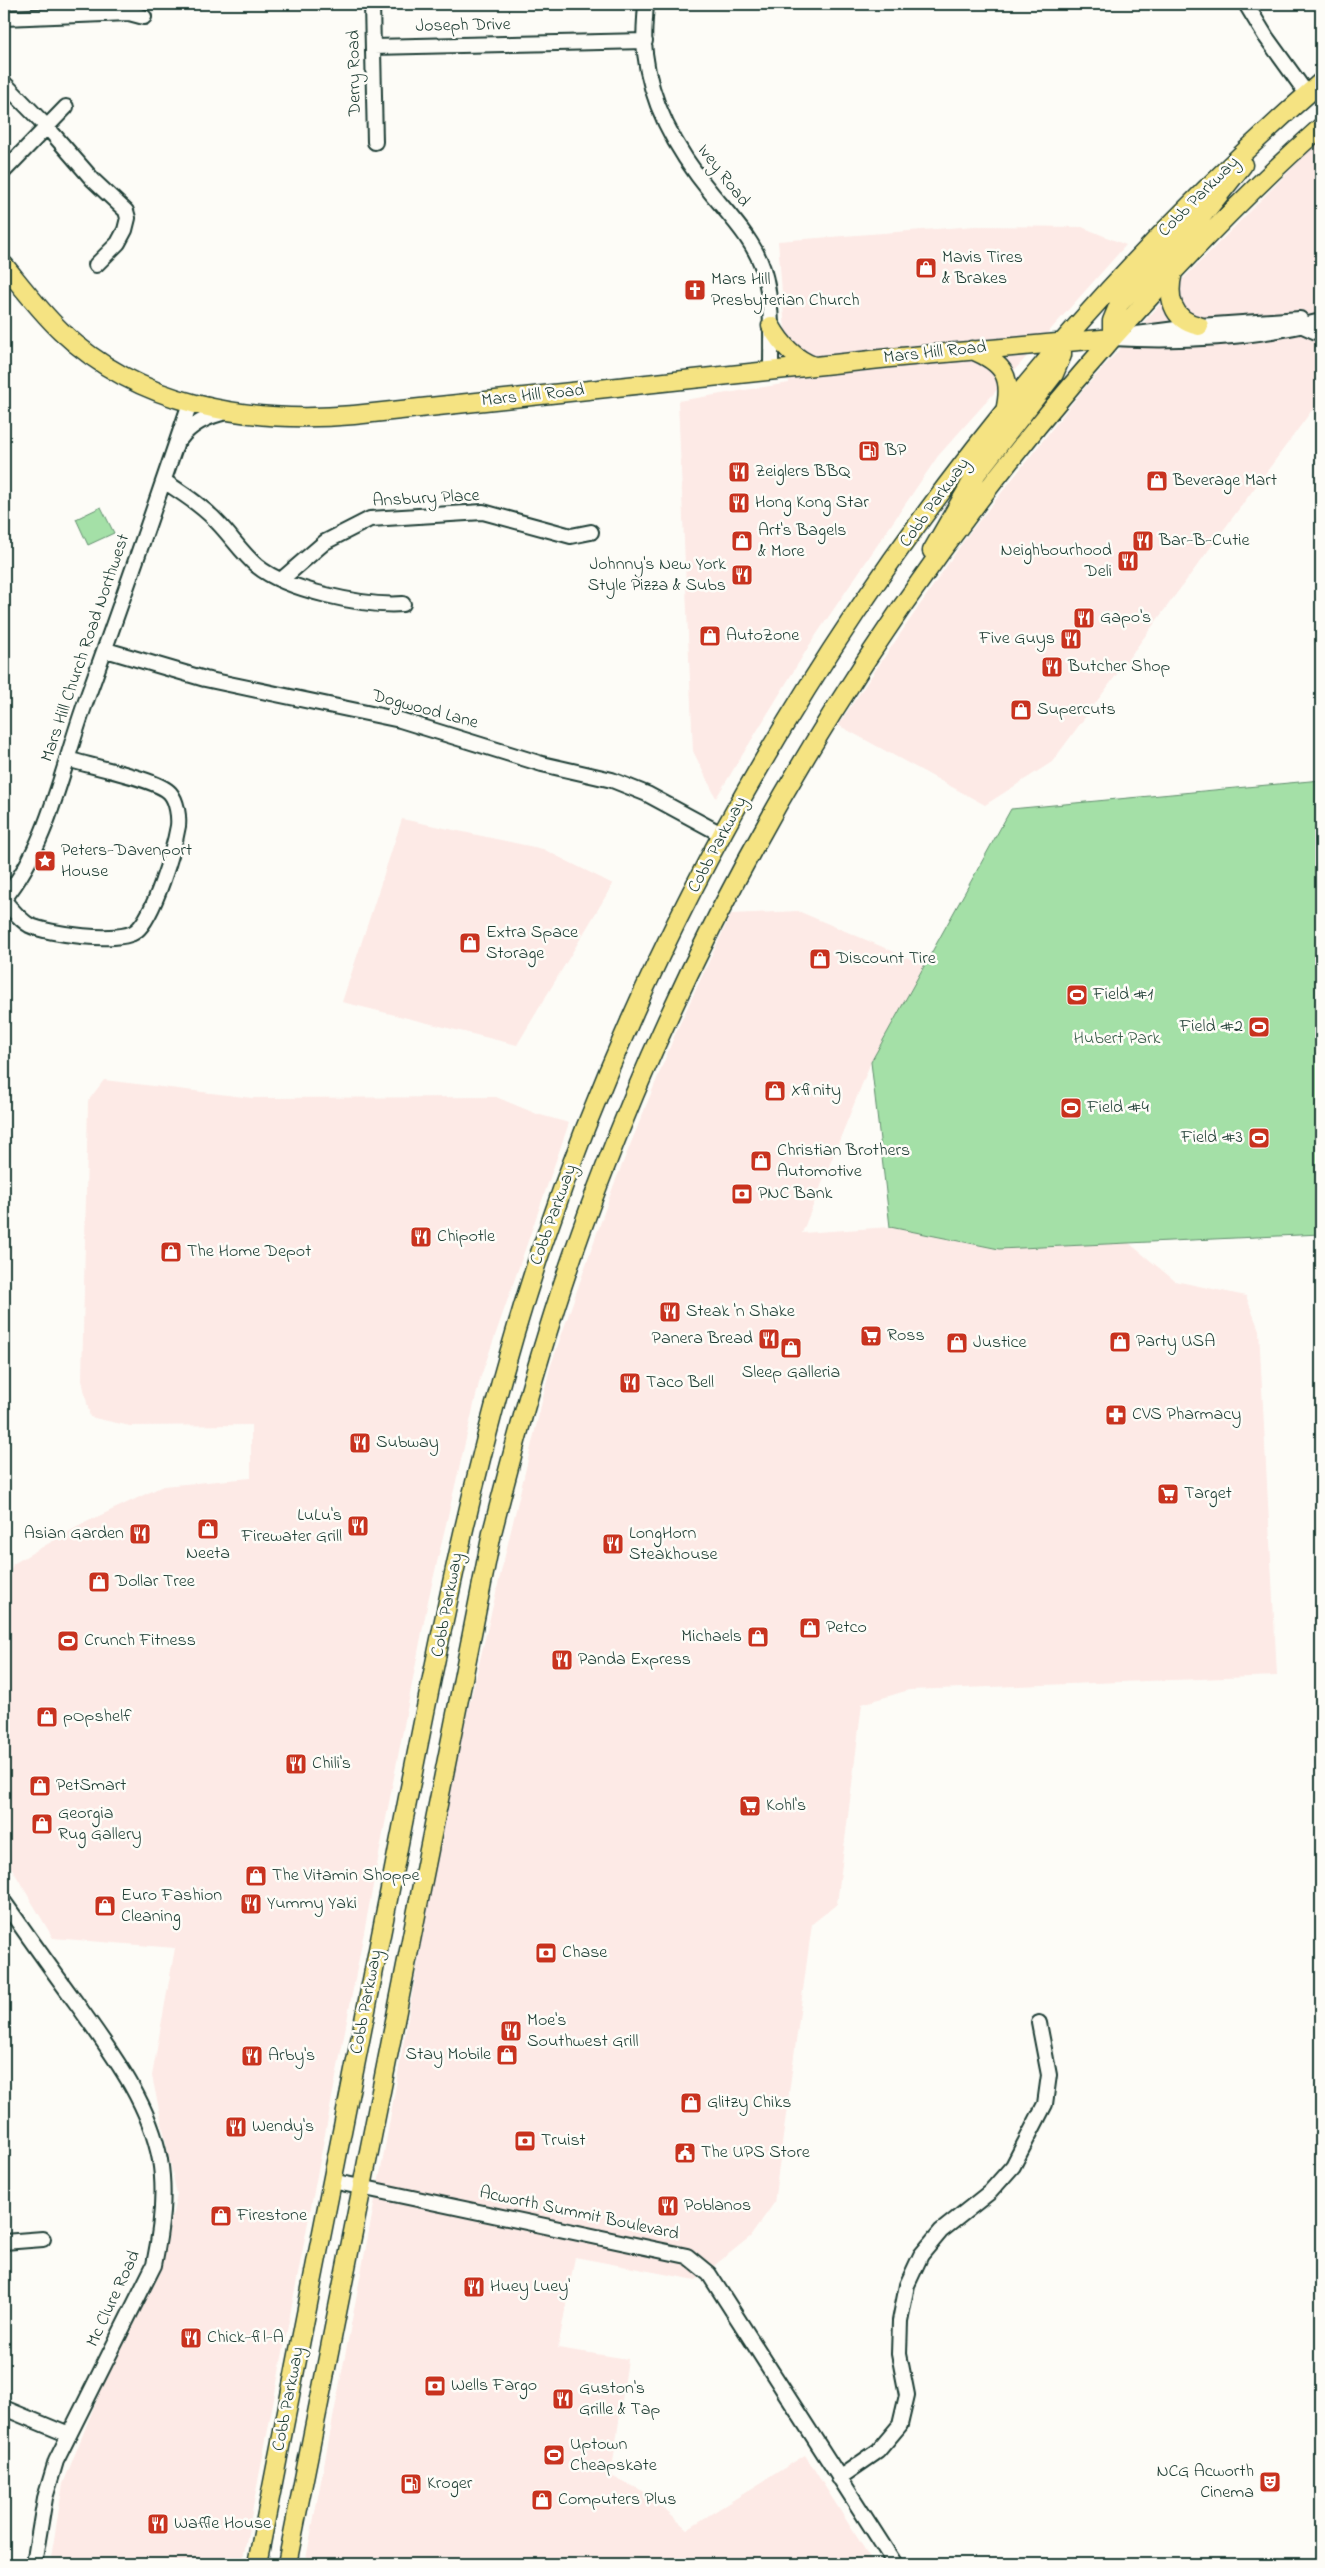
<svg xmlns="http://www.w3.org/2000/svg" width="1325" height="2568" viewBox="0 0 1325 2568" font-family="'Indie Flower',sans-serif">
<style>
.built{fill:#fdeae6}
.green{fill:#a4e0a7;stroke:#628e6e}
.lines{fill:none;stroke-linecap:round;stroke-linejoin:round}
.minor-casing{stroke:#1f3d34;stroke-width:18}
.major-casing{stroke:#1f3d34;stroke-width:21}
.minor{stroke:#fdfcf7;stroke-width:14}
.major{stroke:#f5e382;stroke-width:18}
.labels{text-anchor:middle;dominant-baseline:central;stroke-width:5;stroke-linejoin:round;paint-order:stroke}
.street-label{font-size:18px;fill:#1f3d34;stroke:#fdfcf7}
.poi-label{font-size:18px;fill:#1f3d34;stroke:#fdfcf7;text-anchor:start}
.park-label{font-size:18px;fill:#3a5e4b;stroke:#fdfcf7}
</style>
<rect width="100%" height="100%" fill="#fdfcf7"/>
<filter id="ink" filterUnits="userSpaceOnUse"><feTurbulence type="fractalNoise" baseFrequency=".02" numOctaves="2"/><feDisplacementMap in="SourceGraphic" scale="10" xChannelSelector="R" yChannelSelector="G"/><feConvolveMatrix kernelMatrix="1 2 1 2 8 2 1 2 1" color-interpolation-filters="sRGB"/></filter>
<g filter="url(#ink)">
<path class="built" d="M1321 139V398L1052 762 985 805 838 725 967 536 1082 391 1180 282Z
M975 226 1082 227 1126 245 938 456 812 641 716 798 693 751 678 401 789 383 778 241Z
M402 819 543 849 613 884 517 1045 342 1002Z
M798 911 925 965 871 1062 802 1233 890 1227 999 1249 1129 1243 1175 1281 1246 1296 1259 1330 1277 1676 909 1690 862 1704 837 1904 812 1924 774 2203 750 2237 696 2280 575 2257 558 2348 628 2359 611 2476 643 2491 687 2529 805 2455 874 2564H305L384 2153 447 1797 550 1368 613 1187 676 1032 731 914Z
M104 1080 252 1098 496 1097 537 1114 569 1123 480 1379 428 1601 242 2564H50L63 2484 108 2372 158 2277 177 2195 152 2076 175 1948 53 1938 4 1855V1591L13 1564 84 1523 163 1486 251 1478V1425L130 1426 90 1417 82 1380 88 1101Z"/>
<path class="green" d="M101 507 114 533 88 545 76 519Z
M1321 780V1234L999 1249 890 1227 871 1062 1011 809Z"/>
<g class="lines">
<g class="minor-casing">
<path id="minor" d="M372 4 375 142
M646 4C645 20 643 37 645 53 651 107 678 153 712 194 731 217 754 241 763 269 773 301 771 337 771 371
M1246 4 1266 37 1307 94
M4 18 129 13 144 17
M373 47 645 41
M4 83 47 127 93 180 126 211 128 218 125 230 118 243 96 265
M4 171 66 107
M1303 326 1321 334
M1137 334 1199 326 1300 319
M1112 338C1179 342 1255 338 1321 321
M180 439C192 423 208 416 227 412
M164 481C185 495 204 507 221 526 233 539 243 554 257 566 286 590 365 607 403 604
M281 580 325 542 370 519 483 512 571 536 591 532
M106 650 205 679 400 720 542 764 612 780 647 794 723 835
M4 899C49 844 62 767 86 701 122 602 156 503 190 403
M4 901C11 908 20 920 29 925 48 934 120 944 136 931 154 917 174 849 178 826 179 817 177 801 170 793 158 779 89 766 67 759
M4 1902C28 1936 52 1970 77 2004 110 2051 149 2101 160 2160 166 2195 161 2231 154 2265L56 2461 45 2498 34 2564
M332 2181 687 2256 709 2274 895 2564
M4 2242 43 2239
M4 2408 69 2435
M839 2478 878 2451 900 2425 907 2395 899 2354 900 2321 907 2285 921 2255 941 2231 990 2192 1013 2166 1045 2104 1049 2075 1039 2023"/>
</g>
<g class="major-casing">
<path id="major" d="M4 265C22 287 40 311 61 331 140 406 248 424 354 415L890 358 1112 338
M1173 272C1167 296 1171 320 1199 326
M771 326C781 344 795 359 814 366
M1112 338V321L1119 304 1203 215 1243 165
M972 350C1004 363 1013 377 1005 411
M932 551 977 473 1054 374 1062 355V342
M257 2564C302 2332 348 2101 394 1869 435 1660 474 1450 542 1247 692 802 968 391 1321 82
M287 2564 492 1533C522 1414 555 1297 599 1183 723 856 913 553 1150 297 1205 237 1261 180 1321 127"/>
</g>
<use href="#minor" class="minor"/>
<use href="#major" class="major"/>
</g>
</g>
<defs>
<g id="shop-square" transform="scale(1.125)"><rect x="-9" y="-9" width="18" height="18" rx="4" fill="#c8321e" stroke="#fdfcf7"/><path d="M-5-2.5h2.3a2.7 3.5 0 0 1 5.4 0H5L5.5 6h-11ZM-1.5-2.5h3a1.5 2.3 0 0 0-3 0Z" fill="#fff"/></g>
<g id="church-square" transform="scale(1.125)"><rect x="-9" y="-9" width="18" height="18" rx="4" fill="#c8321e" stroke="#fdfcf7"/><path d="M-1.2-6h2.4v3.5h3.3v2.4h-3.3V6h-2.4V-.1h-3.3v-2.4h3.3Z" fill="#fff"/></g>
<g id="fuel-square" transform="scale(1.125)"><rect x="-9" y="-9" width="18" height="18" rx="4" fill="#c8321e" stroke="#fdfcf7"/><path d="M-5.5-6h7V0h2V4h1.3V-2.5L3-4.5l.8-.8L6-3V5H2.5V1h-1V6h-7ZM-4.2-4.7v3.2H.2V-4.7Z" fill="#fff"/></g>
<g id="restaurant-square" transform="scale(1.125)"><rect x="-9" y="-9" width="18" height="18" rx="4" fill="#c8321e" stroke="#fdfcf7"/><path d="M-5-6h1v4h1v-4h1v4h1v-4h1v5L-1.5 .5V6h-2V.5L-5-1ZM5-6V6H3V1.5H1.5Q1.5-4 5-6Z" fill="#fff"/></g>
<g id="sight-square" transform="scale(1.125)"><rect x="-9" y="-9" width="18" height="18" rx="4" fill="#c8321e" stroke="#fdfcf7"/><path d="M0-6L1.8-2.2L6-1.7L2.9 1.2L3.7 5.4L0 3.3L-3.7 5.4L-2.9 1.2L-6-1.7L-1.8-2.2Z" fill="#fff"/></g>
<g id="stadium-square" transform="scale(1.125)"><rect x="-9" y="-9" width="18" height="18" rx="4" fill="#c8321e" stroke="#fdfcf7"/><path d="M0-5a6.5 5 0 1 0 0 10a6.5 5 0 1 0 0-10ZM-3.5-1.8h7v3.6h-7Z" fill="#fff"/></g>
<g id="bank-square" transform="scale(1.125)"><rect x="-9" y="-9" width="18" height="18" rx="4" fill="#c8321e" stroke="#fdfcf7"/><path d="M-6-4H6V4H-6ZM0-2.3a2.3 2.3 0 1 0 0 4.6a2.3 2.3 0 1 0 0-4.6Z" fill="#fff"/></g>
<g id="supermarket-square" transform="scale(1.125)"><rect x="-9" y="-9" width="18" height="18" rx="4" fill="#c8321e" stroke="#fdfcf7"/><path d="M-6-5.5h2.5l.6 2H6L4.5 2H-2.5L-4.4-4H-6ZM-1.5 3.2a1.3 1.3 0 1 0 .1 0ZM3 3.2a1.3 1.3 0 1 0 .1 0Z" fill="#fff"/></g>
<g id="pharmacy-square" transform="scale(1.125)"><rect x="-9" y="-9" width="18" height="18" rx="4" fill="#c8321e" stroke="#fdfcf7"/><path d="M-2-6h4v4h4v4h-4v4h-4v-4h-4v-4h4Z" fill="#fff"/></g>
<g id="civic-square" transform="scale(1.125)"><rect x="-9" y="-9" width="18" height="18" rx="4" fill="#c8321e" stroke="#fdfcf7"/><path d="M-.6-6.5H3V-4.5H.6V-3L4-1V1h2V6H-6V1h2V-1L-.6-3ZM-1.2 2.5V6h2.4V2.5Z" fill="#fff"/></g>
<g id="theatre-square" transform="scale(1.125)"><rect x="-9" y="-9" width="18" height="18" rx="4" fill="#c8321e" stroke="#fdfcf7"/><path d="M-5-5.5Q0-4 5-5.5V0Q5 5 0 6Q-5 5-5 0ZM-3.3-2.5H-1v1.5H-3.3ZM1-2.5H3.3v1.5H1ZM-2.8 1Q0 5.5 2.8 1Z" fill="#fff"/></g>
</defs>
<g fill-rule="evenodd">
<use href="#shop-square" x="926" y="268"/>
<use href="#church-square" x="695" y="290"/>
<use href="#fuel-square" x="869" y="451"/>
<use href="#restaurant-square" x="739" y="472"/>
<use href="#shop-square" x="1157" y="481"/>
<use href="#restaurant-square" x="739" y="503"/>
<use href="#shop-square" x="742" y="541"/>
<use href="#restaurant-square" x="1143" y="541"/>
<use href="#restaurant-square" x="1128" y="561"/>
<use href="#restaurant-square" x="742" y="575"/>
<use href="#restaurant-square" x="1084" y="618"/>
<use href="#shop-square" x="710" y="636"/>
<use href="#restaurant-square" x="1071" y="639"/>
<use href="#restaurant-square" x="1052" y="667"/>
<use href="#shop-square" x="1021" y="710"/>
<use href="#sight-square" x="45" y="861"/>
<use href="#shop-square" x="470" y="943"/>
<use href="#shop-square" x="820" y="959"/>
<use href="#stadium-square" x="1077" y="995"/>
<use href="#stadium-square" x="1259" y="1027"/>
<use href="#shop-square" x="775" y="1091"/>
<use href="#stadium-square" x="1071" y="1108"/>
<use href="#stadium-square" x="1259" y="1138"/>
<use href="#shop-square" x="761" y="1161"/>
<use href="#bank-square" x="742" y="1194"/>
<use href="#restaurant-square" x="421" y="1237"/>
<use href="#shop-square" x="171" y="1252"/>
<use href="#restaurant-square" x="670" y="1312"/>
<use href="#supermarket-square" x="871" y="1336"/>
<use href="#restaurant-square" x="769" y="1339"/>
<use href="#shop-square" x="1120" y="1342"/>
<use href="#shop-square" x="957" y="1343"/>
<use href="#shop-square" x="791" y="1348"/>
<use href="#restaurant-square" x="630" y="1383"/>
<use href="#pharmacy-square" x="1116" y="1415"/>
<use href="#restaurant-square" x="360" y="1443"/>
<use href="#supermarket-square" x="1168" y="1494"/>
<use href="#restaurant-square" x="358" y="1526"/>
<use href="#shop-square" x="208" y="1529"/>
<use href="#restaurant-square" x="140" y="1534"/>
<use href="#restaurant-square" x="613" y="1544"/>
<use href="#shop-square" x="99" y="1582"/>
<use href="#shop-square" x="810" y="1628"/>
<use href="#shop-square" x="758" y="1637"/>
<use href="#stadium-square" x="68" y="1641"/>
<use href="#restaurant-square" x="562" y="1660"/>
<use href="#shop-square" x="47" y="1717"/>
<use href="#restaurant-square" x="296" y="1764"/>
<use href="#shop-square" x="40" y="1786"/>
<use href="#supermarket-square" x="750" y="1806"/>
<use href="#shop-square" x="42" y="1824"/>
<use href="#shop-square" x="256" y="1876"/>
<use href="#restaurant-square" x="251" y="1904"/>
<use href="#shop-square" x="105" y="1906"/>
<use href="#bank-square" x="546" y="1953"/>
<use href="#restaurant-square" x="511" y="2031"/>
<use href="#shop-square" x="507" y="2055"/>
<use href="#restaurant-square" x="252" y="2056"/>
<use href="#shop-square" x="691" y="2103"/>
<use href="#restaurant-square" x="236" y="2127"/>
<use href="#bank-square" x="525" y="2141"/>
<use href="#civic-square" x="685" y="2153"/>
<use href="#restaurant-square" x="668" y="2206"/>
<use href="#shop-square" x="221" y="2216"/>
<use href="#restaurant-square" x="474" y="2287"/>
<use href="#restaurant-square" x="191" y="2338"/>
<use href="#bank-square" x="435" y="2386"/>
<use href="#restaurant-square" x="563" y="2399"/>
<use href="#stadium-square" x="554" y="2455"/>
<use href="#theatre-square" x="1270" y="2482"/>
<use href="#fuel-square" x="411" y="2484"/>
<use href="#shop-square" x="542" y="2500"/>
<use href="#restaurant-square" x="158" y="2524"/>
</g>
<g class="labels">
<g class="street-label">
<text transform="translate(463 26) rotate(-1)">Joseph Drive</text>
<text transform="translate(355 73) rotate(-91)">Derry Road</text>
<text transform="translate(723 176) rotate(52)">Ivey Road</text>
<text transform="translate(1199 197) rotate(-45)">Cobb Parkway</text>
<text transform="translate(935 353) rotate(-6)">Mars Hill Road</text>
<text transform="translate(533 396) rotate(-6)">Mars Hill Road</text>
<text transform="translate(426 499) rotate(-3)">Ansbury Place</text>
<text transform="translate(935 503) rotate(-54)">Cobb Parkway</text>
<text transform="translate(86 648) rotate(-71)">Mars Hill Church Road Northwest</text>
<text transform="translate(425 710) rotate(15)">Dogwood Lane</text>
<text transform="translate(718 845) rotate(-62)">Cobb Parkway</text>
<text transform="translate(554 1215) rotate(-70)">Cobb Parkway</text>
<text transform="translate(448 1605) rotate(-79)">Cobb Parkway</text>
<text transform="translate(367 2002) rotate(-79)">Cobb Parkway</text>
<text transform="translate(579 2214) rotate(12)">Acworth Summit Boulevard</text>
<text transform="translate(114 2299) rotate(-65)">Mc Clure Road</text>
<text transform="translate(289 2399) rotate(-79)">Cobb Parkway</text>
</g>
<g class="poi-label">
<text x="942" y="258">Mavis Tires<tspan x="942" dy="21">&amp; Brakes</tspan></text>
<text x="711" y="280">Mars Hill<tspan x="711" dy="21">Presbyterian Church</tspan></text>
<text x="885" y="451">BP</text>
<text x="755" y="472">Zeiglers BBQ</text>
<text x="1173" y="481">Beverage Mart</text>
<text x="755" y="503">Hong Kong Star</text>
<text x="758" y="531">Art's Bagels<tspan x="758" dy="21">&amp; More</tspan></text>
<text x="1159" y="541">Bar-B-Cutie</text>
<text x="1112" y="551" text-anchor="end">Neighbourhood<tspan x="1112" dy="21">Deli</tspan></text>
<text x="726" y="565" text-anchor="end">Johnny's New York<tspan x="726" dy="21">Style Pizza &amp; Subs</tspan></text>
<text x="1100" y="618">Gapo's</text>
<text x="726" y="636">AutoZone</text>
<text x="1055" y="639" text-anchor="end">Five Guys</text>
<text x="1068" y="667">Butcher Shop</text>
<text x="1037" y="710">Supercuts</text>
<text x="61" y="851">Peters-Davenport<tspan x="61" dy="21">House</tspan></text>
<text x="486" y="933">Extra Space<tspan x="486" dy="21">Storage</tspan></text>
<text x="836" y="959">Discount Tire</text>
<text x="1093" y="995">Field #1</text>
<text x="1243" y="1027" text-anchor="end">Field #2</text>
<text x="791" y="1091">Xfinity</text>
<text x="1087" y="1108">Field #4</text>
<text x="1243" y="1138" text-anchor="end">Field #3</text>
<text x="777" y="1151">Christian Brothers<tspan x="777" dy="21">Automotive</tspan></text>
<text x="758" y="1194">PNC Bank</text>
<text x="437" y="1237">Chipotle</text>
<text x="187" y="1252">The Home Depot</text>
<text x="686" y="1312">Steak 'n Shake</text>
<text x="887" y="1336">Ross</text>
<text x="753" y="1339" text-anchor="end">Panera Bread</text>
<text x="1136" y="1342">Party USA</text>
<text x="973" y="1343">Justice</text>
<text x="791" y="1373" text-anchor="middle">Sleep Galleria</text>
<text x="646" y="1383">Taco Bell</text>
<text x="1132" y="1415">CVS Pharmacy</text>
<text x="376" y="1443">Subway</text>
<text x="1184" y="1494">Target</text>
<text x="342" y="1516" text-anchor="end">LuLu's<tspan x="342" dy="21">Firewater Grill</tspan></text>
<text x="124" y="1534" text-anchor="end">Asian Garden</text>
<text x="629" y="1534">LongHorn<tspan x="629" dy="21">Steakhouse</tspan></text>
<text x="208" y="1554" text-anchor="middle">Neeta</text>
<text x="115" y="1582">Dollar Tree</text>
<text x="826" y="1628">Petco</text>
<text x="742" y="1637" text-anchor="end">Michaels</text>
<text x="84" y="1641">Crunch Fitness</text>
<text x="578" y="1660">Panda Express</text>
<text x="63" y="1717">pOpshelf</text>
<text x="312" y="1764">Chili's</text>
<text x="56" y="1786">PetSmart</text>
<text x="766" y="1806">Kohl's</text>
<text x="58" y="1814">Georgia<tspan x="58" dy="21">Rug Gallery</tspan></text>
<text x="272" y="1876">The Vitamin Shoppe</text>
<text x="121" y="1896">Euro Fashion<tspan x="121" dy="21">Cleaning</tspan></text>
<text x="267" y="1904">Yummy Yaki</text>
<text x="562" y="1953">Chase</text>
<text x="527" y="2021">Moe's<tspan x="527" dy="21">Southwest Grill</tspan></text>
<text x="491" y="2055" text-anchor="end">Stay Mobile</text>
<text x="268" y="2056">Arby's</text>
<text x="707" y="2103">Glitzy Chiks</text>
<text x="252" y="2127">Wendy's</text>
<text x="541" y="2141">Truist</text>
<text x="701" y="2153">The UPS Store</text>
<text x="684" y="2206">Poblanos</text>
<text x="237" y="2216">Firestone</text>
<text x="490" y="2287">Huey Luey'</text>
<text x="207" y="2338">Chick-fil-A</text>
<text x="451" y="2386">Wells Fargo</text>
<text x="579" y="2389">Guston's<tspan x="579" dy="21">Grille &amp; Tap</tspan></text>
<text x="570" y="2445">Uptown<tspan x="570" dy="21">Cheapskate</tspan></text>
<text x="1254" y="2472" text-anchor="end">NCG Acworth<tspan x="1254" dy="21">Cinema</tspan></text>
<text x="427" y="2484">Kroger</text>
<text x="558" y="2500">Computers Plus</text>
<text x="174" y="2524">Waffle House</text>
</g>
<g class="park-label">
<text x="1117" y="1039">Hubert Park</text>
</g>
</g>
<rect width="1325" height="2568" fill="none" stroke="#fdfcf7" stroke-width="20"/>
<rect x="10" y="10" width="1305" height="2548" fill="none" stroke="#1f3d34" stroke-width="2" filter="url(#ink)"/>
</svg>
